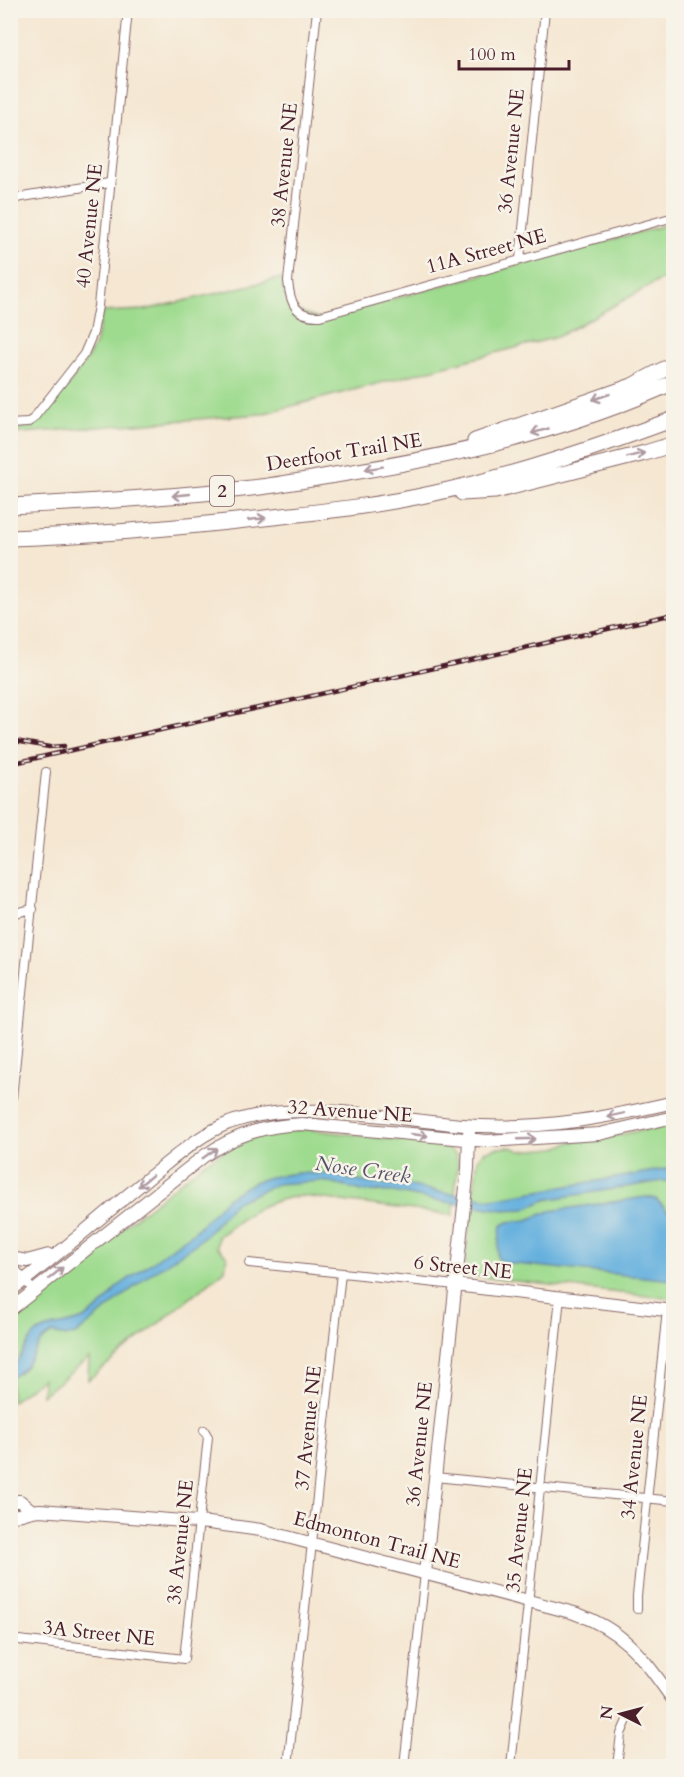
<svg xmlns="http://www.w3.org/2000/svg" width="684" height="1777" viewBox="0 0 684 1777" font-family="Cardo,serif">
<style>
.green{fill:#9fdb8f;stroke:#747d5d;stroke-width:1.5}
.water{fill:#65b0de;stroke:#586884;stroke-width:1.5}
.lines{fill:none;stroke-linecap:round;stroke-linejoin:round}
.street-casing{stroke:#866565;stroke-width:10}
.secondary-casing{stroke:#866565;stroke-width:14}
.highway-casing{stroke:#866565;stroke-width:17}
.street{stroke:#fff;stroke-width:8}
.secondary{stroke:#fff;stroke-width:12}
.highway{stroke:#fff;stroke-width:15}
.rail-casing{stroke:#4a1f2b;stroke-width:4.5}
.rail{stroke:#f7f3e8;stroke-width:2;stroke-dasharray:7;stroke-linecap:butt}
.oneway{stroke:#ae9aa0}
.labels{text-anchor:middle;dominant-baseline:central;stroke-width:5;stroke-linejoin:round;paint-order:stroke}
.shield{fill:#f7f3e8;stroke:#7e5f64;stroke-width:1.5}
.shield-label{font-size:18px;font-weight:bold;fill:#4a1f2b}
.street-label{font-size:20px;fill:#4a1f2b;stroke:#f7f3e8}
.water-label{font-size:21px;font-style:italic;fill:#53526a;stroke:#f7f3e8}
</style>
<rect width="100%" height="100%" fill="#f7f3e8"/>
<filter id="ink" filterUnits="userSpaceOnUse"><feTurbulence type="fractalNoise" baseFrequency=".0167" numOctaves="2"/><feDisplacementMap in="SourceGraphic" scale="12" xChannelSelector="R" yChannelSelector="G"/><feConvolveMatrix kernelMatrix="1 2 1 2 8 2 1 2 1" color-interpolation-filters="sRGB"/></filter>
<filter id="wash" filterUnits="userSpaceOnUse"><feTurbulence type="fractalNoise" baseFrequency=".008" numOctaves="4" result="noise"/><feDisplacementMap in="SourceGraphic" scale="24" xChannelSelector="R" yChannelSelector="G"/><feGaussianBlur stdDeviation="1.35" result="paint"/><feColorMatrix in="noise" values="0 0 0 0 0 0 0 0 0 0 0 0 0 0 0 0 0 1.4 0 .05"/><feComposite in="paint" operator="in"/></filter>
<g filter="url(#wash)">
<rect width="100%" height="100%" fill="#f5e7d2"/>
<path class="green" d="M673 223V273L557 337 261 414 11 434V429L32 426 66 389 85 362 95 345 102 312 145 310 282 278C284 309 292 309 319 319Z
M673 1124V1299L471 1276 466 1270 465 1260 478 1158 484 1152 496 1148 511 1147 521 1151 556 1148 571 1142 613 1136Z
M305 1129 426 1143 448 1149 456 1155 458 1162 453 1215 302 1196C266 1199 245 1215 218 1237L217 1247 227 1256 225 1270 88 1380 89 1358 45 1393 42 1395 43 1378 11 1402V1316L204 1163 235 1144 267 1133Z"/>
<path class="water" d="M673 1168V1182L663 1181 545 1200 525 1209 504 1210 438 1201 393 1192 362 1191 322 1181 277 1184 234 1203 209 1232 194 1245 149 1275 78 1333 66 1337 53 1333C34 1343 37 1351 26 1366 21 1372 15 1374 11 1378V1369C23 1358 25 1341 38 1332 51 1324 69 1326 83 1319 91 1315 113 1297 116 1288L194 1232 228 1197 254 1182 270 1177 297 1173 333 1174 352 1180 377 1184 407 1185 445 1193 492 1199Z
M646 1197 656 1199 673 1216V1280L506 1263 499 1260 497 1256 501 1226 508 1222 527 1220 550 1211Z"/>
</g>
<g filter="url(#ink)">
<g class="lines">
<g class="street-casing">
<path id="street" d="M317 10 288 281C290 303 295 317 320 316L674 217
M10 199 109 183
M520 259 545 10
M10 424 27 423 33 419 84 354 93 333 98 306 128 10
M10 914 33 909
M10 1117 46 772
M10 1263 34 1291
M249 1263 455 1285
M435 1477 674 1501
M637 1609V1596L667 1310
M10 1639 184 1659 208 1437 204 1430
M288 1766 341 1273
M404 1766 425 1573
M511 1766 560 1297
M617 1766 621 1734 628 1718"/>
</g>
<g class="secondary-casing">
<path id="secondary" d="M10 1258 27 1261 49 1255
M455 1285 674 1311
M10 1291C59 1255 104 1214 151 1176 175 1157 200 1134 229 1123 309 1095 399 1123 481 1126 546 1129 610 1117 674 1102
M10 1310 204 1156C237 1134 263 1126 302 1124L487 1141 599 1134 674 1117
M10 1501H20L31 1510
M10 1516C22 1516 29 1510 40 1510L209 1523 261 1530 574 1613C625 1630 644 1659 674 1701
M425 1573 468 1168 469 1133"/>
</g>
<g class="highway-casing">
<path id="highway" d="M475 441 632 386 674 364
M462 493 495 491 645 453 674 444
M10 506C94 502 177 497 260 487 293 483 326 476 359 471 467 453 574 428 674 382
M10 538C98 535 186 527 273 517 327 511 382 505 435 493 516 475 595 448 674 419"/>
</g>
<use href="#street" class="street"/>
<use href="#secondary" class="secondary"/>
<use href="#highway" class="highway"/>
<g class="rail-casing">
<path id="rail" d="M10 740 49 747 64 746
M10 764 674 614"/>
</g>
<use href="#rail" class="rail"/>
</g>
<defs><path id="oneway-shaft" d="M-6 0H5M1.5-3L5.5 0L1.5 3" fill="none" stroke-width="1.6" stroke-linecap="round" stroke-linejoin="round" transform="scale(1.5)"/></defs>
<g class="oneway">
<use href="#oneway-shaft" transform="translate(601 397) rotate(161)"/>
<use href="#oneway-shaft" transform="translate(540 431) rotate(164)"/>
<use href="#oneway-shaft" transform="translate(636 455) rotate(-14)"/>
<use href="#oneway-shaft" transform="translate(374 468) rotate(171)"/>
<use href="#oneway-shaft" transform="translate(181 495) rotate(174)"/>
<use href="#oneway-shaft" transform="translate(257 519) rotate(-6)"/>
<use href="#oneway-shaft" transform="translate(616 1115) rotate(168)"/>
<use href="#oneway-shaft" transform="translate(419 1135) rotate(6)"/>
<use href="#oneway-shaft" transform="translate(527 1139) rotate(-2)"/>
<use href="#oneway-shaft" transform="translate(210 1153) rotate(-35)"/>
<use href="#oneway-shaft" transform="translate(145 1181) rotate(141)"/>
<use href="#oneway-shaft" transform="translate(56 1273) rotate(-39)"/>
</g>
</g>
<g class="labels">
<rect class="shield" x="210" y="476" width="24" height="30" rx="4.5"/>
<g class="shield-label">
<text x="222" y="491">2</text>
</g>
<g class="street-label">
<text transform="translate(511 151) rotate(-84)">36 Avenue NE</text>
<text transform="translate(284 165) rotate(-84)">38 Avenue NE</text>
<text transform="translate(89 226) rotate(-84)">40 Avenue NE</text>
<text transform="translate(486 251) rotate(-15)">11A Street NE</text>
<text transform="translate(344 452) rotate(-9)">Deerfoot Trail NE</text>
<text transform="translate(350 1111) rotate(4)">32 Avenue NE</text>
<text transform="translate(463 1267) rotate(6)">6 Street NE</text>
<text transform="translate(308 1428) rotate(-84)">37 Avenue NE</text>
<text transform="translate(419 1444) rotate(-84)">36 Avenue NE</text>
<text transform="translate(634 1457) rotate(-84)">34 Avenue NE</text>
<text transform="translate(519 1530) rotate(-84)">35 Avenue NE</text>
<text transform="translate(377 1540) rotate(15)">Edmonton Trail NE</text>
<text transform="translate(180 1542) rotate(-84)">38 Avenue NE</text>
<text transform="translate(99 1633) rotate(6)">3A Street NE</text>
</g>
<g class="water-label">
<text transform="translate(363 1170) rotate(8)">Nose Creek</text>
</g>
</g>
<rect width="684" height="1777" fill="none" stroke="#f7f3e8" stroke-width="36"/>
<g transform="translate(621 1714) rotate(276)" stroke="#f7f3e8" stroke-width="4.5" paint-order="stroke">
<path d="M0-4.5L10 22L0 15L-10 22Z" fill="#4a1f2b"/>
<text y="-9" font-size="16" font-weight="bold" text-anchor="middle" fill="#4a1f2b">N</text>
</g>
<path d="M459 60v9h110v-9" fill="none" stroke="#4a1f2b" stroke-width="3"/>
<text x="468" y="60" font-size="18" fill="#4a1f2b" stroke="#f7f3e8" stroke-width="4.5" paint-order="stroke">100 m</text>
</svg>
